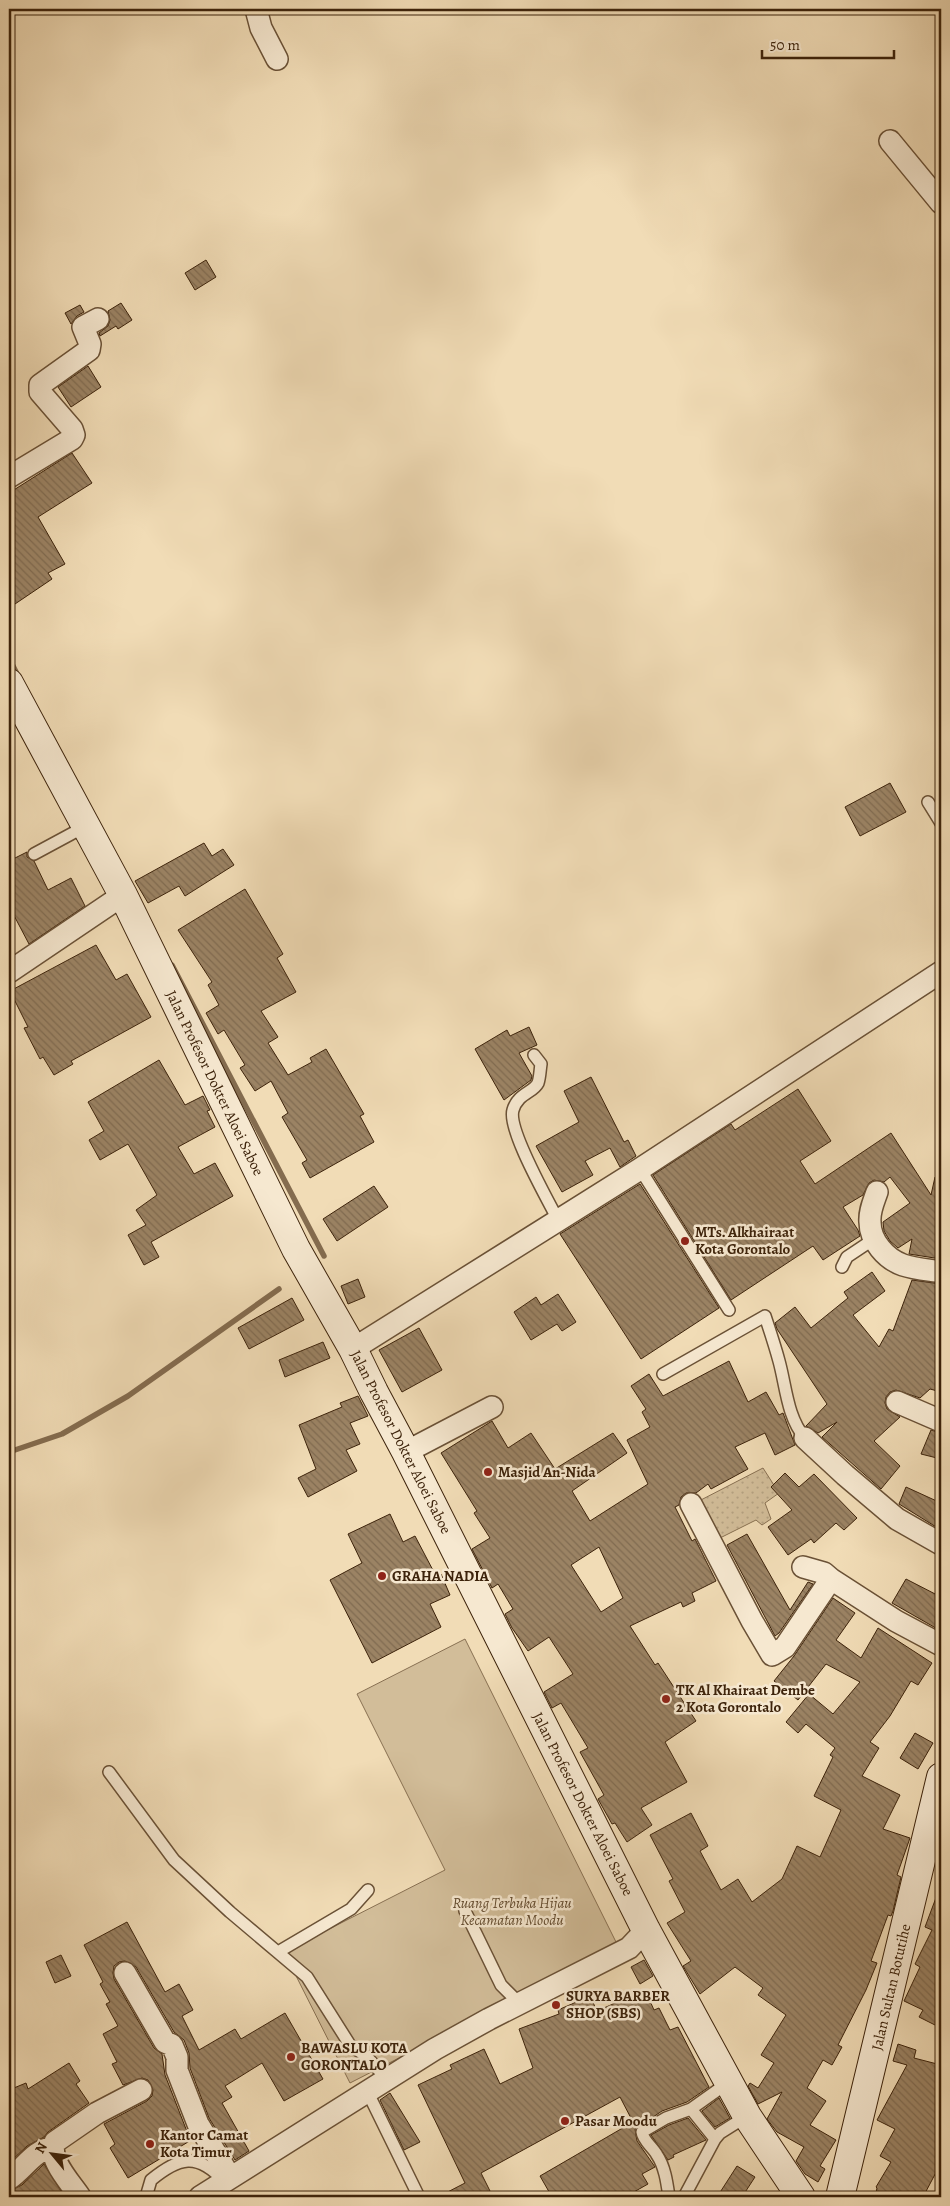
<svg xmlns="http://www.w3.org/2000/svg" width="950" height="2206" viewBox="0 0 950 2206" font-family="Alegreya,serif">
<style>
.grass{fill:url(#grass-dots);stroke:#887052}
.garden{fill:#d2bd99;stroke:#887052}
.lines{fill:none;stroke-linecap:round;stroke-linejoin:round}
.stream{stroke:#846c4f;stroke-width:5.5}
.building{fill:url(#building-back-hatch);stroke:#3d230b;fill-rule:evenodd}
.lane-casing{stroke:#6a5136;stroke-width:14}
.street-casing{stroke:#6a5136;stroke-width:24}
.secondary-casing{stroke:#3d230b;stroke-width:30}
.lane{stroke:#f6e8d0;stroke-width:11}
.street{stroke:#f6e8d0;stroke-width:21}
.secondary{stroke:#f6e8d0;stroke-width:28}
.poi-dot{fill:#8f2418;stroke:#f6e8d0;stroke-width:2}
.labels{text-anchor:middle;dominant-baseline:central;stroke-width:5;stroke-linejoin:round;paint-order:stroke}
.street-label{font-size:15px;fill:#3d230b;stroke:#f6e8d0}
.poi-label{font-size:15px;font-weight:bold;fill:#3d230b;stroke:#f6e8d0;text-anchor:start}
.park-label{font-size:15px;font-style:italic;fill:#624a2e;stroke:#f6e8d0}
</style>
<defs>
<pattern id="grass-dots" width="8" height="8" patternUnits="userSpaceOnUse" patternTransform="scale(1.25)"><rect width="8" height="8" fill="#d2bd99"/><path d="M2 2h.1M6 6h.1" fill="none" stroke="#b5a282" stroke-width="1.8" stroke-linecap="round"/></pattern>
<pattern id="building-back-hatch" width="6" height="6" patternUnits="userSpaceOnUse" patternTransform="scale(1.25)"><rect width="6" height="6" fill="#9b8364"/><path d="M-1 5l2 2M0 0l6 6M5-1l2 2" fill="none" stroke="#806b51"/></pattern>
</defs>
<rect width="100%" height="100%" fill="#f1dcb6"/>
<filter id="stains"><feTurbulence type="fractalNoise" baseFrequency=".004" numOctaves="4"/><feColorMatrix values="0 0 0 0 .2 0 0 0 0 .09 0 0 0 0 .02 0 0 0 .5 -.17"/></filter>
<radialGradient id="worn" r=".72"><stop offset=".6" stop-color="#630" stop-opacity="0"/><stop offset="1" stop-color="#630" stop-opacity=".3"/></radialGradient>
<path class="grass" d="M763 1468 779 1493 765 1503 771 1519 762 1525 756 1520 718 1539 697 1502Z"/>
<path class="garden" d="M465 1639 618 1946 350 2083 284 1952 445 1870 357 1694Z"/>
<g class="lines">
<path class="stream" d="M9 658 18 676
M172 965 324 1256
M9 1452 62 1434 128 1396 279 1289"/>
</g>
<path class="building" d="M206 260 216 277 195 290 185 273Z
M121 303 132 320 118 329 116 326 100 336 99 333 108 326 110 320 108 311Z
M80 305 84 312 77 316 71 324 65 313Z
M88 366 101 387 71 407 58 387Z
M72 453 92 483 38 517 65 564 48 573 52 579 15 604 9 594V493Z
M890 783 906 812 860 836 845 807Z
M204 843 212 856 223 849 234 865 185 896 179 886 148 903 135 881Z
M27 852V857L34 861 48 890 71 878 85 906 29 944 9 906V861Z
M245 889 283 954 277 958 296 992 261 1011 278 1037 268 1043 288 1075 312 1062 310 1058 326 1049 364 1114 360 1116 374 1142 310 1178 302 1163 307 1160 282 1117 288 1113 271 1081 255 1091 240 1068 245 1065 224 1030 218 1034 206 1013 219 1005 208 985 212 982 178 930Z
M96 945 116 980 127 974 151 1017 71 1061 73 1064 54 1075 43 1057 40 1059 24 1028 28 1027 10 991Z
M529 1027 537 1045 519 1053 532 1076 531 1080 504 1100 475 1049 507 1030 510 1036Z
M159 1060 185 1105 203 1096 210 1110 207 1111 215 1127 178 1147 194 1174 215 1163 233 1196 151 1242 159 1257 144 1265 128 1235 146 1225 136 1210 157 1195 128 1144 100 1160 89 1140 104 1131 88 1102Z
M591 1077 624 1142 628 1140 636 1156 620 1167 610 1148 585 1161 593 1175 562 1192 536 1146 579 1122 564 1091Z
M798 1089 831 1141 800 1161 815 1184 891 1133 931 1195 935 1177 941 1178V1259L909 1254 912 1239 898 1248 890 1241 884 1231 883 1222 910 1203 890 1177 884 1182 874 1180 869 1183 863 1195 843 1207 858 1230 860 1236 823 1260 813 1246 731 1300 653 1175 731 1124 735 1130Z
M640 1184 719 1308 641 1359 560 1234Z
M374 1186 388 1207 337 1241 323 1219Z
M872 1272 885 1291 853 1315 879 1347 889 1329 893 1331 912 1280 941 1284V1392L930 1389 920 1398 896 1390 890 1392 886 1397 885 1403 887 1409 900 1417 874 1441 900 1466 881 1489 822 1437 837 1422 818 1433 806 1426 827 1404 777 1329 775 1323 795 1307 811 1328 848 1298 844 1292Z
M358 1279 365 1297 348 1304 341 1286Z
M558 1294 576 1322 562 1331 557 1324 531 1340 514 1312 536 1297 541 1305Z
M292 1298 304 1320 249 1349 238 1328Z
M419 1328 442 1370 402 1392 379 1350Z
M323 1342 330 1358 285 1377 279 1360Z
M729 1361 748 1402 766 1392 779 1415 783 1413 795 1445 775 1455 765 1433 735 1447 748 1469 711 1489 708 1484 696 1493H686L681 1497 679 1505 675 1507 692 1541 695 1539 716 1581 692 1593 695 1601 683 1607 681 1602 630 1626 655 1665 658 1663 696 1721 665 1742 687 1782 641 1808 652 1825 627 1842 615 1823 612 1824 598 1799 604 1795 580 1752 588 1748 561 1703 552 1708 544 1692 573 1674 549 1637 528 1651 512 1628 505 1614 513 1609 498 1584 492 1588 472 1549 490 1538 474 1513 477 1511 441 1453 492 1421 508 1448 531 1433 555 1469 613 1433 627 1453 572 1491 590 1521 648 1484 627 1440 650 1427 642 1412 646 1409 631 1386 649 1374 663 1396ZM599 1547 623 1598 601 1612 571 1565Z
M358 1396 368 1416 350 1423 360 1444 346 1450 357 1471 308 1497 298 1478 316 1469 299 1425 342 1407 340 1403Z
M931 1430 941 1433V1459L921 1454Z
M785 1473 799 1487 814 1474 857 1518 844 1530 836 1523 814 1543 811 1539 788 1555 768 1527 792 1510 771 1487Z
M906 1487 941 1503V1530L899 1504Z
M390 1514 403 1542 415 1536 436 1576 441 1574 450 1595 430 1604 441 1627 372 1663 330 1580 362 1563 348 1534Z
M747 1534 790 1610 808 1582 813 1584 779 1633 775 1636 727 1545Z
M906 1579 941 1597V1631L892 1603Z
M833 1598 855 1613 836 1640 861 1658 878 1628 932 1663 918 1685 911 1681 890 1716 870 1742 879 1748 862 1776 900 1795 883 1829 910 1838 897 1875 901 1877 893 1911 891 1916 888 1915 871 1961 877 1963 866 1990 838 2045 842 2047 832 2065 823 2060 807 2088 826 2101 810 2125 836 2140 820 2166 825 2169 818 2182 805 2174 796 2161 804 2147 777 2132 767 2119 782 2092 758 2104 748 2086 750 2083 758 2088 774 2063 761 2055 786 2015 758 1995 763 1988 735 1967 700 1994 683 1966 691 1961 667 1923 685 1912 669 1881 673 1879 650 1835 691 1813 708 1846 700 1851 721 1890 738 1879 752 1902 782 1879 797 1846 820 1857 841 1810 814 1796 833 1757 830 1755 835 1748 806 1724 798 1733 786 1722 809 1694 833 1714 860 1682 826 1664 798 1700 774 1681 794 1656Z
M915 1733 933 1743 918 1769 900 1758Z
M940 1887H941V2028L919 2017 923 2010 904 2001 920 1967 915 1964 932 1930 925 1927Z
M127 1922 165 1992 179 1984 193 2010 182 2016 199 2050 235 2029 241 2039 285 2013 323 2079 284 2101 262 2063 225 2086 232 2097 222 2103 249 2151 235 2160 209 2118 190 2068 189 2053 184 2040 174 2032 136 1967 125 1961 119 1962 114 1966 113 1973 114 1979 154 2048 162 2054 165 2075 186 2129 193 2139 128 2178 110 2148 115 2144 104 2124 147 2101 152 2096 153 2090 148 2080 142 2078 123 2085 112 2064 117 2062 103 2034 118 2026 106 2004 110 2002 100 1984 103 1982 84 1945Z
M61 1955 71 1976 55 1983 46 1962Z
M644 1960 653 1976 640 1984 631 1967Z
M645 1990 654 2010 659 2008 670 2030 678 2027 709 2087 687 2102 662 2111 635 2129 637 2141 655 2167 642 2174 648 2184 625 2197H552L540 2176 633 2122 620 2097 481 2173 493 2197H438L465 2183 418 2085 452 2069 450 2065 484 2049 500 2084 533 2068 519 2029 559 2014 558 2010 590 1996 597 2011Z
M898 2044 916 2050 914 2058 941 2065V2098L938 2111 941 2113V2163L923 2197H875L877 2188 876 2187 891 2162 880 2156 895 2129 877 2120 907 2065 893 2061Z
M69 2063 80 2081 76 2084 89 2103 48 2132 44 2137 27 2146 9 2163V2090L26 2083 28 2089Z
M390 2093 420 2142 404 2150 380 2100Z
M719 2098 730 2118 715 2127 702 2111Z
M688 2118 706 2140 673 2155 674 2157 668 2160 651 2135 669 2125Z
M44 2164 65 2197H9V2191L22 2185Z
M737 2166 755 2177 742 2197H717Z"/>
<g class="lines">
<g class="lane-casing">
<path id="lane" d="M928 802 941 823
M34 854 86 826
M534 1055 541 1064C540 1070 540 1077 538 1083 533 1093 518 1093 513 1110 507 1129 548 1200 558 1220
M640 1169 729 1310
M842 1267 847 1257 874 1239
M663 1374 765 1316C770 1331 775 1346 779 1361 786 1386 787 1417 805 1438
M109 1772 174 1860 230 1912 307 1977 350 2045 366 2056 386 2078
M465 1911 501 1985 519 2003
M278 1952 351 1909 368 1890
M367 2091 419 2197
M691 2109 715 2139
M146 2197 151 2180C179 2157 197 2152 224 2181
M669 2197C667 2183 665 2167 657 2155 653 2147 643 2141 642 2132L666 2118 691 2109 729 2082
M684 2197 715 2139 720 2133 747 2116"/>
</g>
<g class="street-casing">
<path id="street" d="M256 9 261 28 277 59
M890 141 941 203
M9 477 72 439 74 435 72 429 40 392V385L89 350 90 344 83 327 98 319
M9 972 123 895
M877 1192C874 1201 869 1211 870 1222 870 1241 886 1259 903 1265 915 1269 929 1270 941 1272
M353 1349 640 1169 941 972
M897 1402 941 1421
M805 1438 845 1475 897 1519 941 1544
M406 1452 492 1407
M691 1504 752 1621 772 1655 785 1647 831 1579 896 1621 941 1645
M803 1567 824 1573 831 1579
M125 1973 165 2042 172 2045 177 2057V2070L198 2124 230 2177
M9 2179C23 2170 35 2149 52 2148
M80 2197C71 2183 47 2159 55 2142L97 2113 141 2090
M200 2197 435 2049 489 2019 629 1948 646 1930"/>
</g>
<g class="secondary-casing">
<path id="secondary" d="M9 683 123 895 296 1249 353 1349 374 1392 406 1452 646 1930 747 2116 801 2197
M840 2197 941 1777"/>
</g>
<use href="#lane" class="lane"/>
<use href="#street" class="street"/>
<use href="#secondary" class="secondary"/>
</g>
<g class="poi-dot">
<circle cx="685" cy="1241" r="5"/>
<circle cx="488" cy="1472" r="5"/>
<circle cx="382" cy="1576" r="5"/>
<circle cx="666" cy="1699" r="5"/>
<circle cx="556" cy="2005" r="5"/>
<circle cx="291" cy="2057" r="5"/>
<circle cx="565" cy="2121" r="5"/>
<circle cx="150" cy="2144" r="5"/>
</g>
<g class="labels">
<g class="street-label">
<text transform="translate(215 1083) rotate(64)">Jalan Profesor Dokter Aloei Saboe</text>
<text transform="translate(401 1442) rotate(63)">Jalan Profesor Dokter Aloei Saboe</text>
<text transform="translate(583 1804) rotate(63)">Jalan Profesor Dokter Aloei Saboe</text>
<text transform="translate(891 1987) rotate(-77)">Jalan Sultan Botutihe</text>
</g>
<g class="poi-label">
<text x="695" y="1232">MTs. Alkhairaat<tspan x="695" dy="17">Kota Gorontalo</tspan></text>
<text x="498" y="1472">Masjid An-Nida</text>
<text x="392" y="1576">GRAHA NADIA</text>
<text x="676" y="1690">TK Al Khairaat Dembe<tspan x="676" dy="17">2 Kota Gorontalo</tspan></text>
<text x="566" y="1996">SURYA BARBER<tspan x="566" dy="17">SHOP (SBS)</tspan></text>
<text x="301" y="2048">BAWASLU KOTA<tspan x="301" dy="17">GORONTALO</tspan></text>
<text x="575" y="2121">Pasar Moodu</text>
<text x="160" y="2135">Kantor Camat<tspan x="160" dy="17">Kota Timur</tspan></text>
</g>
<g class="park-label">
<text x="512" y="1903">Ruang Terbuka Hijau<tspan x="512" dy="17">Kecamatan Moodu</tspan></text>
</g>
</g>
<rect width="950" height="2206" fill="none" stroke="#f1dcb6" stroke-width="30"/>
<rect x="10" y="10" width="930" height="2186" fill="none" stroke="#3d230b" stroke-width="2.5"/>
<rect x="15" y="15" width="920" height="2176" fill="none" stroke="#3d230b"/>
<g transform="translate(52 2154) rotate(299)" stroke="#f6e8d0" stroke-width="4" paint-order="stroke">
<path d="M0-4L9 19L0 12L-9 19Z" fill="#3d230b"/>
<text y="-8" font-size="14" font-weight="bold" text-anchor="middle" fill="#3d230b">N</text>
</g>
<path d="M762 50v8h132v-8" fill="none" stroke="#3d230b" stroke-width="2.5"/>
<text x="770" y="50" font-size="15" fill="#3d230b" stroke="#f6e8d0" stroke-width="4" paint-order="stroke">50 m</text>
<rect width="100%" height="100%" filter="url(#stains)"/>
<rect width="100%" height="100%" fill="url(#worn)"/>
</svg>
